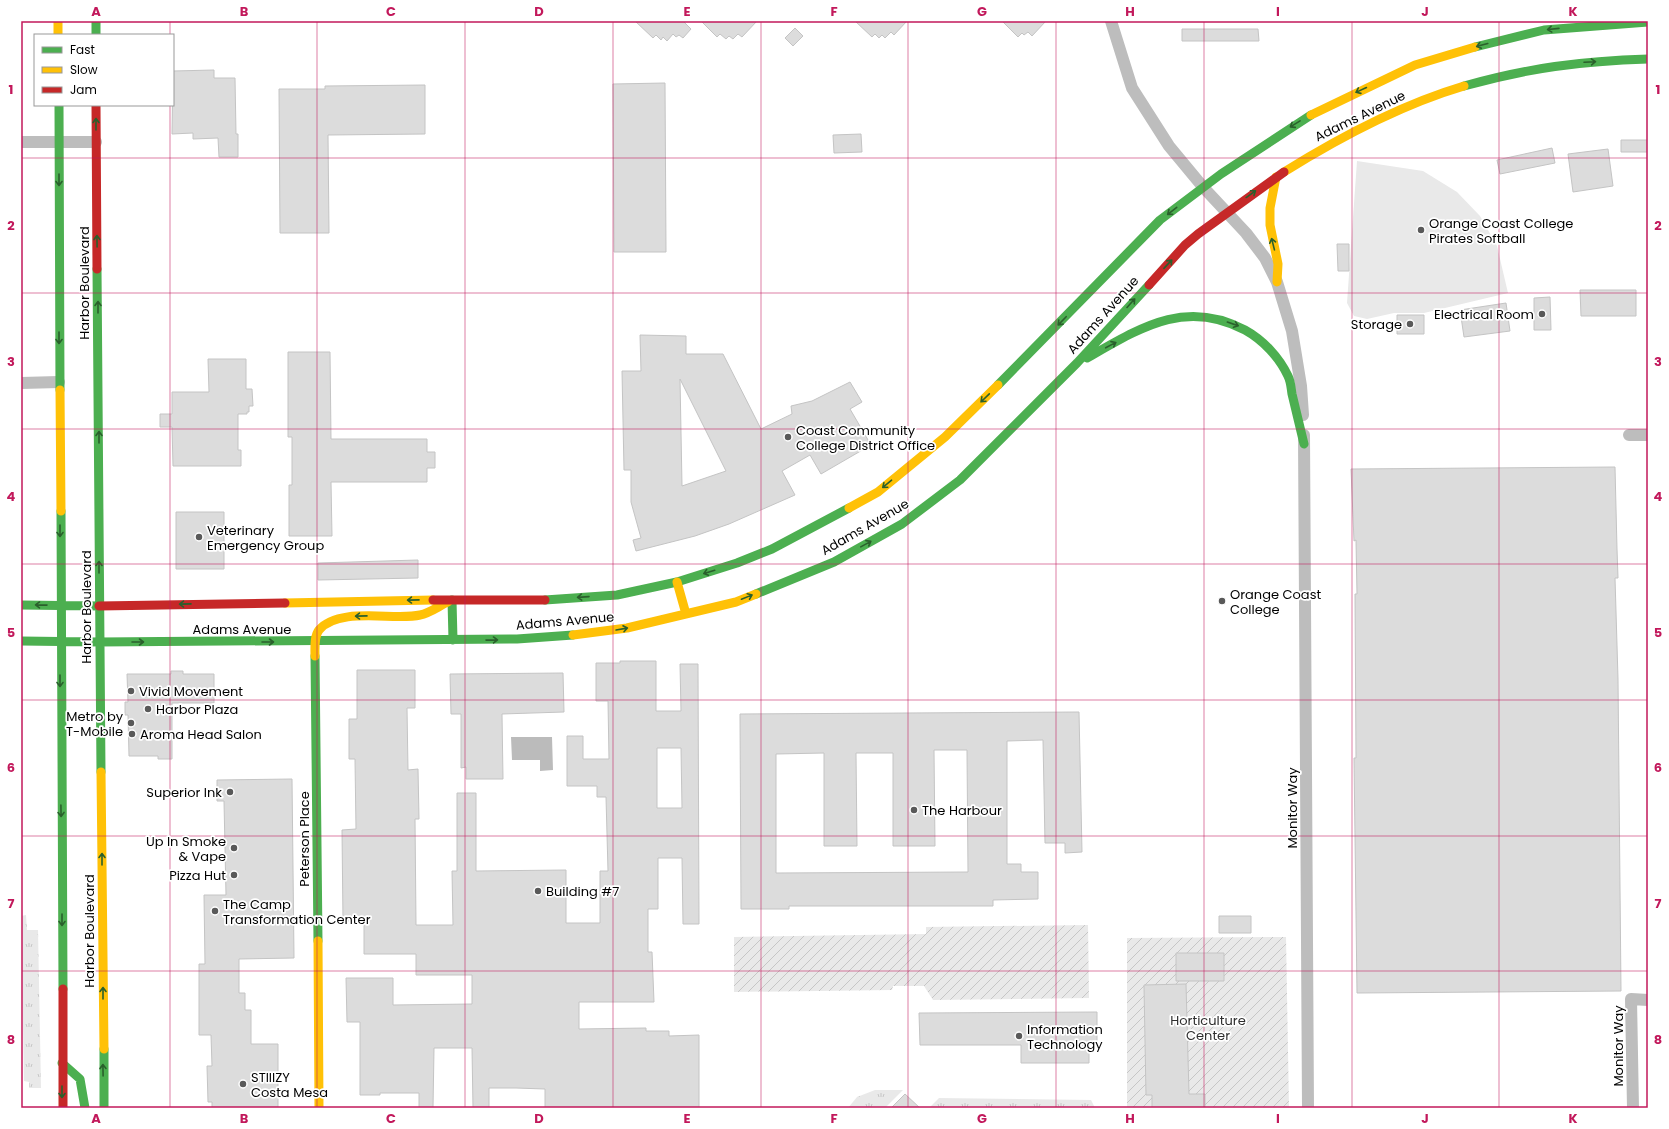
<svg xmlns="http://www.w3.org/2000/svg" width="1669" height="1129" viewBox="0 0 1669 1129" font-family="Poppins,sans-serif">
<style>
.grass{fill:url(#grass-tufts)}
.park{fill:#e9e9e9}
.garden{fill:url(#garden-furrows)}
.water{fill:#bbb}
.building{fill:#dcdcdc;stroke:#c4c4c4;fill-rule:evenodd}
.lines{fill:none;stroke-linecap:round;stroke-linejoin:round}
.street{stroke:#bdbdbd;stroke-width:12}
.fast{stroke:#4caf50;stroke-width:9}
.slow{stroke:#ffc107;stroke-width:9}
.jam{stroke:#c62828;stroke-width:9}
.oneway{stroke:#2a602c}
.grid{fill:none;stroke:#c2185b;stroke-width:1;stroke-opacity:0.55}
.poi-dot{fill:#595959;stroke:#fff;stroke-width:1.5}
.labels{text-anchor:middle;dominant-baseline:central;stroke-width:3.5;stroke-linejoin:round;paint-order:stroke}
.street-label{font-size:13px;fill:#000;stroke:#fff}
.poi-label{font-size:13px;fill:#000;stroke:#fff;text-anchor:start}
.park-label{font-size:13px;fill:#2e2e2e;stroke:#fff}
.neatline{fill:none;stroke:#c2185b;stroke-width:1.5}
.grid-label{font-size:13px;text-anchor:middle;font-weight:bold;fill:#c2185b}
</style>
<defs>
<pattern id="grass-tufts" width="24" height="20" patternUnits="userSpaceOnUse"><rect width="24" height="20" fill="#e9e9e9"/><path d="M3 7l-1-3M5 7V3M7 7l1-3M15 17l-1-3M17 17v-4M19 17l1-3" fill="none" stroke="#c6c6c6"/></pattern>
<pattern id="garden-furrows" width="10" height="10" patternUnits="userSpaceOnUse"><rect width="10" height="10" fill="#e9e9e9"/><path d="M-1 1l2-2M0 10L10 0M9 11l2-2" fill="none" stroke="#c6c6c6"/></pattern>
</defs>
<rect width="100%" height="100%" fill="#fff"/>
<path class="grass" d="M26 915 27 930H38L41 1088H29V1082L24 1081 21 916Z
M875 1090H903L885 1108H848L857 1097Z
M939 1098 1091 1100 1095 1108H929Z"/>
<path class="park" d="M1357 161 1423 171 1457 192 1480 216 1497 246 1508 293 1424 313H1394L1367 319 1354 316 1347 303Z"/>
<path class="garden" d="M1088 925 1089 998 933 1000 924 986H893L892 990 734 992V937L926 934V927Z
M1286 937 1289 1108H1127V938Z"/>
<path class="water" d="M511 737H552L553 770 540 771V760H512Z"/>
<path class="building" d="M635 21H686L684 22 691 29 683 38 679 35 676 37 673 34 667 41 663 37 661 40 656 35 653 38Z
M701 21H757L742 37 738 34 733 39 729 36 726 39 720 34 717 37Z
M855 21H907L894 35 891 32 885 38 882 35 879 38 875 34 872 37Z
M1002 21H1046L1032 36 1028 32 1024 35 1022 33 1018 37Z
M795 28 803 36 793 46 785 38Z
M1182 29H1258L1259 41H1182Z
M214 70V78H235L236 134H238V157H219L218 138 193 139V133L172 134 173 71Z
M665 83 666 252H614L613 84Z
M425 85V134L328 135 329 233H280L279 89H325V86Z
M861 134 862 152 834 153 833 135Z
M1621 140H1648V152H1621Z
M1552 148 1555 163 1500 174 1497 160Z
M1608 149 1613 186 1573 192 1568 154Z
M1337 244H1349V271H1338Z
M1580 290H1636V316H1581Z
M1550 297 1551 330H1534V298Z
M1506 303 1510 331 1464 337 1460 310Z
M1397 315H1424V334H1397Z
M640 335 686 336V354H723L761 429 792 414 791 406 812 401 850 382 862 402 850 409 871 445 821 474 810 455 782 471 795 495 729 524 695 536 636 551 633 540 641 538 631 502V470H624L622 371H641ZM680 379 726 471 682 486Z
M288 352H330L331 439H427V452H435V468H427V482H331L332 536H289V485H292V437H288Z
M208 359H246V389H252L253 406H249V412H247V414H238V450H241V466H173L172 427H160V414H172V392H209Z
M1615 467 1617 549 1618 578H1615L1618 679 1621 991 1357 993 1354 758H1356L1355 594H1357L1356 540 1354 541 1351 469Z
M176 512H224V569H176Z
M418 560V578L318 580V563Z
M620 661H656V711H681L680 664H698L699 924H683L682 858H658V909H648V952H652L654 1002H579V1029L646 1028V1031H669V1036L699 1035V1108H545V1089L516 1088H489V1108H473L472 1048H434L433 1108H419V1093H380V1095H360V1022H347L346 978H393V1005L472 1004V975H416V954H364V921H343L342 830 356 829 355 759H349V719H357V670H415V708H407L408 770 418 769 419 819H415L416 925H453L452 871H457V793H476V871L566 870V923H600V871H608L606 797H597V786H567V736H583V759H609L608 701H596V663H620ZM657 748H681L682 808H657Z
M171 671H183V674H214V703H172V759H158V756H129L128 715H125V702H128L127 674H171Z
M563 673 564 712 502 714 503 779H466V767L461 768V714H451L450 674Z
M1079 712 1082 852 1065 853V843H1045L1043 740 1007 741V864H1021V872H1038V899L993 900V906H789V909H741L740 714ZM934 750H967L968 872 776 873V754L824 753V846H857L856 753H893V846H935Z
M292 779 294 958 239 959V993H245V1010H251V1044H278V1108H212V1102H208L207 1066H212L211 1035H199V964H205L204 895H226L224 801H217V780Z
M1219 916H1251V933H1219Z
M1176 953H1224V981H1176Z
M1186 984 1189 1094H1205V1108H1152V1095H1146L1144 985Z
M1097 1012V1044H1089V1063H1021V1045H920L919 1013Z
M905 1094 920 1108H891Z"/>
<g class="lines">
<path class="street" d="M1111 21 1132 88 1169 146 1203 187 1246 233 1265 258 1277 282 1292 331 1301 386 1303 415
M21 142H96
M21 383 59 382
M1304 435 1308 1108
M1629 435H1648
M1633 1108 1631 999 1648 1000"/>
<path class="fast" d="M96 21V35
M1475 47 1544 30 1648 22
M1464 86C1528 68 1581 61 1648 59
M59 105 60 390
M97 269 101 772
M1087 358C1140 328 1185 298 1245 330 1263 340 1279 357 1288 376 1291 382 1291 388 1292 394 1296 411 1300 427 1304 444
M998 385 1160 220 1221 174 1311 115
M61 511 63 989
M756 594 834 562 902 524 960 480 1077 363 1149 285
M452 600 453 640
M545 600 617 595 677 582 737 563 772 549 849 508
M21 605 99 606
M21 641 99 642
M99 642 517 639 573 635
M315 656 318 941
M104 1049V1108
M62 1063 80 1079 85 1108"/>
<path class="slow" d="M58 21V35
M1311 115 1415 65 1475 47
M1284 172C1340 137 1400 105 1464 86
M1276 177 1270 208V225L1278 264 1277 282
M60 390 61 511
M849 508 878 492 945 437 998 385
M677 582 686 614
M285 603 433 600
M573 635 627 628 736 602 756 594
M315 656C315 648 314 636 319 630 339 606 395 621 420 615 430 613 439 606 448 602
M101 772 104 1049
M318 941 319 1108"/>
<path class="jam" d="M96 105 97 269
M1149 285 1185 245 1198 234 1284 172
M433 600H545
M99 606 285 603
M63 989V1108"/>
</g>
<defs><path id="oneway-shaft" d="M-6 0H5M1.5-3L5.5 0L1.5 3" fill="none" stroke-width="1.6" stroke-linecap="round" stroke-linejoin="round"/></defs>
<g class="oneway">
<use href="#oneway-shaft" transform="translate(1553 29) rotate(174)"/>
<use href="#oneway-shaft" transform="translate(1482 45) rotate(165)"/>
<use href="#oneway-shaft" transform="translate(1590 62) rotate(-3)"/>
<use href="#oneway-shaft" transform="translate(1361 90) rotate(155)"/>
<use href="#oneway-shaft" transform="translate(96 124) rotate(-90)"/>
<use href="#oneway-shaft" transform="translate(1295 124) rotate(148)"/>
<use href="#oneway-shaft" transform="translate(59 180) rotate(90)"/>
<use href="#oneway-shaft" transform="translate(1251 194) rotate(-36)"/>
<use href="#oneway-shaft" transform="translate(1172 211) rotate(142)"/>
<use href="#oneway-shaft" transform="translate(97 241) rotate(-91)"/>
<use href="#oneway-shaft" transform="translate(1273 244) rotate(-104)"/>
<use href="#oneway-shaft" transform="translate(1168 264) rotate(-47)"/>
<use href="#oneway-shaft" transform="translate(1131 303) rotate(-48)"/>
<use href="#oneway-shaft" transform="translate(98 307) rotate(-90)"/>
<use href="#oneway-shaft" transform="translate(1062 321) rotate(134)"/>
<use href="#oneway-shaft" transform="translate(1233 324) rotate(19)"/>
<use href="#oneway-shaft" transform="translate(59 338) rotate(90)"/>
<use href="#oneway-shaft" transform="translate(1111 345) rotate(-28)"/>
<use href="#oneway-shaft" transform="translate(985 398) rotate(136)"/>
<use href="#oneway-shaft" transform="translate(99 437) rotate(-90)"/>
<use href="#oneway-shaft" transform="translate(887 484) rotate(140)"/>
<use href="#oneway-shaft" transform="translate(60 531) rotate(90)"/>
<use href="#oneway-shaft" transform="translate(866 544) rotate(-29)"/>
<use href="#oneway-shaft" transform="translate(99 567) rotate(-90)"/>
<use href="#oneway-shaft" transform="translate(709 572) rotate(163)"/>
<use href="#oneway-shaft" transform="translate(583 597) rotate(176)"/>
<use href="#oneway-shaft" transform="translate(747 597) rotate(-22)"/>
<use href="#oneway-shaft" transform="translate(413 600) rotate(179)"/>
<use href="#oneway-shaft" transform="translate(185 604) rotate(179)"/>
<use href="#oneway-shaft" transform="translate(41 605) rotate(-179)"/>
<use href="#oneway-shaft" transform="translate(361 616) rotate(179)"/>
<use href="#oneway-shaft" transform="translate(622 629) rotate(-10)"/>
<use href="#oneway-shaft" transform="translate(492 640) rotate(-1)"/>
<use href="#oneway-shaft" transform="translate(138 642)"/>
<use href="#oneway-shaft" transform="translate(268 642)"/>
<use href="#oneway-shaft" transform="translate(60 681) rotate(90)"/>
<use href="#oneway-shaft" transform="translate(61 811) rotate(89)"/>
<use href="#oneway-shaft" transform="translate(102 859) rotate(-90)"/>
<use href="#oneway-shaft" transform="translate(62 920) rotate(90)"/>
<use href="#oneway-shaft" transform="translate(103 993) rotate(-90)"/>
<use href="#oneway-shaft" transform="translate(103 1070) rotate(-91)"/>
<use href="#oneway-shaft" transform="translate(62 1092) rotate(90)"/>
</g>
<path class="grid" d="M170 21V35M317 21V1108M465 21V1108M613 21V1108M761 21V1108M908 21V1108M1056 21V1108M1204 21V1108M1352 21V1108M1499 21V1108M170 105V1108M21 158H1648M21 293H1648M21 429H1648M21 564H1648M21 700H1648M21 836H1648M21 971H1648"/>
<g class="poi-dot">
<circle cx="1421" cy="230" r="4"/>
<circle cx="1542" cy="314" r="4"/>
<circle cx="1410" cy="324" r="4"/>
<circle cx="788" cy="437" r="4"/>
<circle cx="199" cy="537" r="4"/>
<circle cx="1222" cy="601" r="4"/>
<circle cx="131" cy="691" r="4"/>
<circle cx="148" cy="709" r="4"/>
<circle cx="131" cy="723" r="4"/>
<circle cx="132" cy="734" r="4"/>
<circle cx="230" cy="792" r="4"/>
<circle cx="914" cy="810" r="4"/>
<circle cx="234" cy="848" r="4"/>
<circle cx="234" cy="875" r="4"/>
<circle cx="538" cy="891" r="4"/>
<circle cx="215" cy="911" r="4"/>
<circle cx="1019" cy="1036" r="4"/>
<circle cx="243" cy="1084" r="4"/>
</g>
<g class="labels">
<g class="street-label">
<text transform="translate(1360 116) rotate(-26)">Adams Avenue</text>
<text transform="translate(84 283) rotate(-90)">Harbor Boulevard</text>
<text transform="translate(1103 315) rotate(-48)">Adams Avenue</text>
<text transform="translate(865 527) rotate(-30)">Adams Avenue</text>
<text transform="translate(86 607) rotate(-90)">Harbor Boulevard</text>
<text transform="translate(565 621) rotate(-5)">Adams Avenue</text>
<text x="242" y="629">Adams Avenue</text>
<text transform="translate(1292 808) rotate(-90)">Monitor Way</text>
<text transform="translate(304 839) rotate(-90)">Peterson Place</text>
<text transform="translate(89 931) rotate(-90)">Harbor Boulevard</text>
<text transform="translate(1618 1046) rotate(-90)">Monitor Way</text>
</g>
<g class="poi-label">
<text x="1429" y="223">Orange Coast College<tspan x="1429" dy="15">Pirates Softball</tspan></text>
<text x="1534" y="314" text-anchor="end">Electrical Room</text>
<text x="1402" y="324" text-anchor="end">Storage</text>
<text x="796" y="430">Coast Community<tspan x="796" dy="15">College District Office</tspan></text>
<text x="207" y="530">Veterinary<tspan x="207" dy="15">Emergency Group</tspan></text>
<text x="1230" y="594">Orange Coast<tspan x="1230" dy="15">College</tspan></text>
<text x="139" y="691">Vivid Movement</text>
<text x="156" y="709">Harbor Plaza</text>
<text x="123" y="716" text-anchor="end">Metro by<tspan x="123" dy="15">T-Mobile</tspan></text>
<text x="140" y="734">Aroma Head Salon</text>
<text x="222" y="792" text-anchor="end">Superior Ink</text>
<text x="922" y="810">The Harbour</text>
<text x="226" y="841" text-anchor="end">Up In Smoke<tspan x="226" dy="15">&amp; Vape</tspan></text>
<text x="226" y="875" text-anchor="end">Pizza Hut</text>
<text x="546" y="891">Building #7</text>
<text x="223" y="904">The Camp<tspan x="223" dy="15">Transformation Center</tspan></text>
<text x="1027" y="1029">Information<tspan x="1027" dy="15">Technology</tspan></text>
<text x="251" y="1077">STIIIZY<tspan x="251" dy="15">Costa Mesa</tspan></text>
</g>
<g class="park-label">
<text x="1208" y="1020">Horticulture<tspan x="1208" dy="15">Center</tspan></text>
</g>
</g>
<rect width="1669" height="1129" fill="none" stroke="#ffffff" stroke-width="44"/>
<rect x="34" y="34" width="140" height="72" fill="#ffffff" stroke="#999999"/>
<rect x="42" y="47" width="20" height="6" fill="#4caf50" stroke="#999999"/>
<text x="70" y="54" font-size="12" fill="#000000">Fast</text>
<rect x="42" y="67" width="20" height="6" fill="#ffc107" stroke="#999999"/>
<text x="70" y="74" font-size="12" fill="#000000">Slow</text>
<rect x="42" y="87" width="20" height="6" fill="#c62828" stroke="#999999"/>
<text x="70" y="94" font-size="12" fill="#000000">Jam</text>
<rect x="22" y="22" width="1625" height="1085" class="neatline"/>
<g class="grid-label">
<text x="96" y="16">A</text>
<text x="244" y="16">B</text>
<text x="391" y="16">C</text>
<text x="539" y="16">D</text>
<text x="687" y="16">E</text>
<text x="834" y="16">F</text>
<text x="982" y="16">G</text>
<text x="1130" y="16">H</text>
<text x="1278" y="16">I</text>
<text x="1425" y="16">J</text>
<text x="1573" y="16">K</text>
<text x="11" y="94">1</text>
<text x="1658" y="94">1</text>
<text x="11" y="230">2</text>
<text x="1658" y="230">2</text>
<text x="11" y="366">3</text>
<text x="1658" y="366">3</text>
<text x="11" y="501">4</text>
<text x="1658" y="501">4</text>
<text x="11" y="637">5</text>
<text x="1658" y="637">5</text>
<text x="11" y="772">6</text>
<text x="1658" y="772">6</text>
<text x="11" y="908">7</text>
<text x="1658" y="908">7</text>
<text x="11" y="1044">8</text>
<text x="1658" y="1044">8</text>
<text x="96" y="1123">A</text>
<text x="244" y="1123">B</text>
<text x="391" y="1123">C</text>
<text x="539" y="1123">D</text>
<text x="687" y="1123">E</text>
<text x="834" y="1123">F</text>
<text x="982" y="1123">G</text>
<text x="1130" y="1123">H</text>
<text x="1278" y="1123">I</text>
<text x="1425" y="1123">J</text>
<text x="1573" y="1123">K</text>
</g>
</svg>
